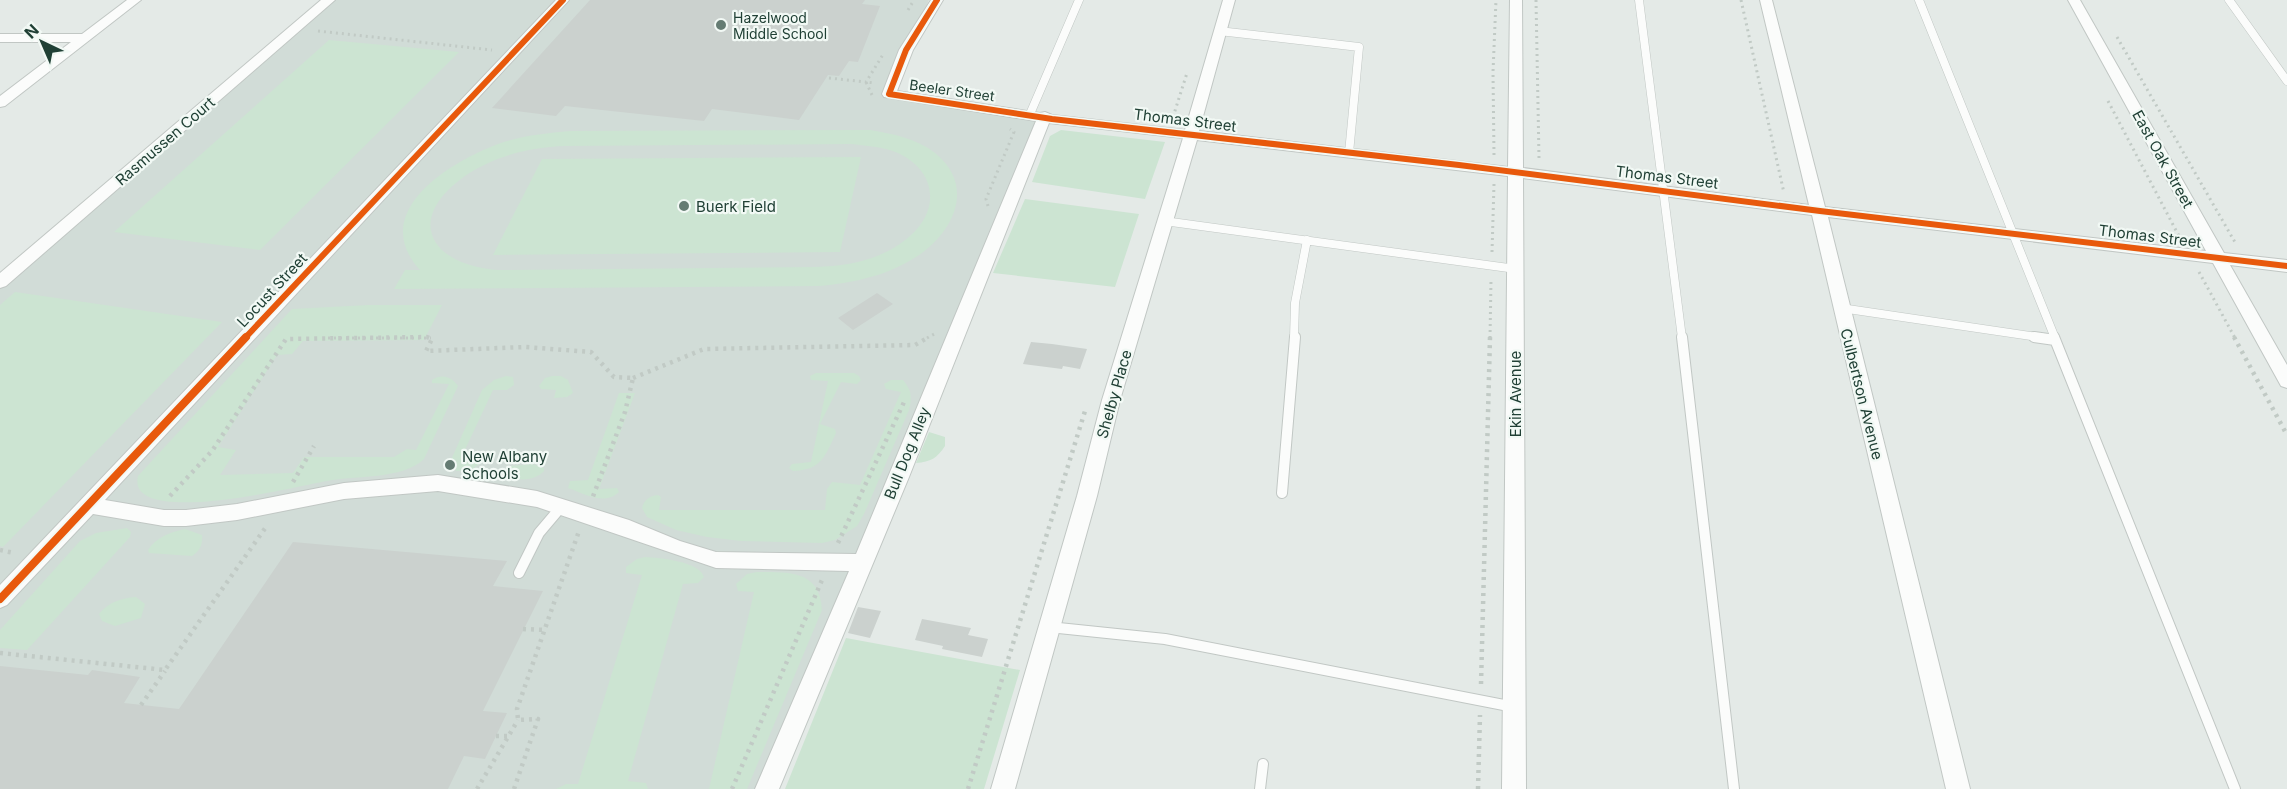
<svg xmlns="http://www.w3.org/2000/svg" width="2287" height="789" viewBox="0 0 2287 789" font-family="Inter,sans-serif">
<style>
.built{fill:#d1dcd7}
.green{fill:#cce4d2;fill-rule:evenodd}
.building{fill:#cbd1ce}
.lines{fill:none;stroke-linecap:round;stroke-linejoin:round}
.lane-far1-casing{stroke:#c1c7c4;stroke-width:9}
.lane-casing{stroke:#c1c7c4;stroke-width:12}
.street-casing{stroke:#c1c7c4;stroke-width:2}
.path-far1{stroke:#c1cac5;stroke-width:3;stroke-dasharray:2 4;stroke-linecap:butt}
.path{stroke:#c1cac5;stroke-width:4.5;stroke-dasharray:3 5;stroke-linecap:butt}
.lane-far1{stroke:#fbfcfb;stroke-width:8}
.lane{stroke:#fbfcfb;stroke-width:10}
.street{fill:#fbfcfb;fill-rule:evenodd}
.cycleway-far1-casing{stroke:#f2f9f5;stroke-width:9}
.cycleway-casing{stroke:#f2f9f5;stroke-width:12}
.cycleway-far1{stroke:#e8590c;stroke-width:6}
.cycleway{stroke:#e8590c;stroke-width:8}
.poi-dot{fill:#657c73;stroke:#f2f9f5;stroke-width:2}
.labels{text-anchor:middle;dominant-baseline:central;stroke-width:4.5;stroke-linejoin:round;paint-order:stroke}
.far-poi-label{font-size:14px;fill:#204035;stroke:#f2f9f5;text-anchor:start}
.far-street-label{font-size:14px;fill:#204035;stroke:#f2f9f5}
.street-label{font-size:15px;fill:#204035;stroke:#f2f9f5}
.poi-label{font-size:15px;fill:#204035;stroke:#f2f9f5;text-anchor:start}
</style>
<rect width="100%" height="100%" fill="#e4eae7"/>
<path class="built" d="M329 0H929L890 94 1045 116 767 789H0V281Z"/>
<path class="green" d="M329 40 459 52 260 250 114 232Z
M870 130C893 134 916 138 935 153 974 184 956 228 922 253 891 275 855 283 818 286L394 289 405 270H420C365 210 457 157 507 141 528 135 549 133 570 131ZM852 144C868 146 884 147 898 153 935 170 941 208 911 235 885 259 850 266 816 267L498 270C431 265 403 220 465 176 495 156 530 147 565 146Z
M1061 130 1165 142 1145 199 1032 182 1050 136Z
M861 157 840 252 493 255 542 159Z
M1025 199 1139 214 1115 287 993 273Z
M15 292 222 322 3 547 0 546V305Z
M369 305H442L424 340 303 341 292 354 277 355 218 447 236 450 220 475 293 473 304 457H394L407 449 416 450 449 384 432 383V380C442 373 452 377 458 386L424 459C402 480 356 475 327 481 302 485 125 530 138 476L292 309Z
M816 373H854L859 376 861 380 857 384 841 382 820 424 835 429 836 433C825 456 822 470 793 471L789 468 792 464 811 462 828 381 811 380 810 376Z
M506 376 513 377 514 385 507 390H493L462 456 475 457 480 463 472 470 456 471 451 460 482 390 494 380Z
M552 376H561L568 380 573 393 567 397 554 398 556 390 541 389 539 386 545 378Z
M891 380H903C912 391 912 397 909 410L864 514 857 526 835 540 822 543 741 541 707 537 676 530 647 517 642 508C644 500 649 496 658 495L661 497 659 510H825L827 489 832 482 860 485 901 392 886 389 884 384Z
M619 393H635L599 489 617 488 619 492C604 506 585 494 568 488L570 481 588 480Z
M929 432 945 437V446C937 458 931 462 916 463Z
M532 464 544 468V471C534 482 514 482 505 472L510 466Z
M127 528 131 532 130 537 27 650 0 648V630L80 541 96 533Z
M185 529 202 535C203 544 200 551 192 556L149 553 148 550C156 537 171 532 185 529Z
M645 557C660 558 699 561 704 577L698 583 683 584 628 781 646 783 648 789H556L566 784H578L642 575 626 573V567L637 559Z
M757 572C789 572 820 570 822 610L747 789H709L754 592 738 591 736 584 747 574Z
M136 597 145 604 141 618 115 626 102 621 99 614C109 602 121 598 136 597Z
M846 638 1020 670 984 789H785Z"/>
<path class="building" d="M590 0H865L862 4 880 6 858 62 849 61 839 76 828 75 799 120 712 109 704 121 565 106 556 116 492 108Z
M877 293 893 304 853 330 838 318Z
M1031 342 1052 344 1087 349 1080 369 1063 366 1062 369 1023 364Z
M293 542 507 561 493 586 543 591 483 711 507 713 485 759 464 756 448 789H0V666L88 675 92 670 140 677 124 703 179 709Z
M858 607 881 611 870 638 848 633Z
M922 619 971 628 968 635 988 639 982 657 942 649 943 646 915 640Z"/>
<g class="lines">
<g class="lane-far1-casing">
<path id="lane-far1" d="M1639 0 1682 338
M1919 0 2055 338
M2229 0 2287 81
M1219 31 1359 47 1349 153
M1030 114 1079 0
M1164 221 1516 269
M1841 308 2044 338
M1294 338 1295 303 1307 240"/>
</g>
<g class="lane-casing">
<path id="lane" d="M1682 337 1734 789
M2034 337 2055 340
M2054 337 2235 789
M1282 493 1295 337
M519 573 539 533 561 507
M1049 627 1165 639 1514 707
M1260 789 1263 764"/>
</g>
<g class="street-casing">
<path id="street" d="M127 0H141L5 106 0 107V96L71 42H0V34H82Z
M321 0H335L6 286 0 288V273Z
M556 0H569L105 500 164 510H186L237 504 344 483 438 475 537 491 629 520 680 541 716 552 856 554 1036 121 884 97 882 94 899 50 931 0H943L913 50 897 91 1040 113 1045 112 1052 115 1185 130 1223 0H1235L1199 131 1508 167 1510 0H1522L1523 168 1809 205 1760 0H1772L1825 207 2206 251 2068 0H2080L2224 253 2287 260V272L2230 265 2287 365V388L2281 386 2213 263 1828 217 1970 789H1946L1812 215 1523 178 1526 789H1502L1508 176 1197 140 1120 400 1097 496 1015 789H991L1077 496 1102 400 1183 138 1049 123 909 477 779 789H755L849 571 716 568 537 507 438 491 344 499 237 520 186 526H164L93 514 7 605 0 608V585Z"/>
</g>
<path class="path-far1" d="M1536 0 1539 158
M1741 0 1784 193
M908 10 914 0
M318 31 492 50
M2117 37 2236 244
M829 78 866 82 884 53
M872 95 866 82 875 83
M2108 101 2180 238
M1173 117 1187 73
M1494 155 1493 72 1496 0
M988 206 986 199 1014 132 1010 129
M1492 252 1494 184
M2199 272 2235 338
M328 338H431
M927 338 936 333
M1490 338 1491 280"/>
<path class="path" d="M2234 337 2287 435
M633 378 704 349 915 345 929 337
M293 482 314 446
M170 496 212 451 286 339 427 337 432 339 426 351 525 347 591 352 614 377 633 378 625 412 592 499
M838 543 905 400
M0 550 14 553
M523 629 545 630
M0 653 165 670 266 527
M1481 684 1490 337
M141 705 165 671
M496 736H507
M477 789 518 720
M514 789 538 719 518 720 517 709 579 531
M732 789 822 580
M968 789 1085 411
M1478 789 1480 715"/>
<use href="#lane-far1" class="lane-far1"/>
<use href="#lane" class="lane"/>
<use href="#street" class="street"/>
<g class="cycleway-far1-casing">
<path id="cycleway-far1" d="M937 0 906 50 889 94 1052 119 1459 165 1820 211 2287 266
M245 338 563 0"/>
</g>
<g class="cycleway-casing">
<path id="cycleway" d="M0 599 246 337"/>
</g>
<use href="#cycleway-far1" class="cycleway-far1"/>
<use href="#cycleway" class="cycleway"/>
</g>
<g class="poi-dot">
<circle cx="721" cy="25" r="6"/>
<circle cx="684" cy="206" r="6"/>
<circle cx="450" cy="465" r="6"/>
</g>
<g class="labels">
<g class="far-poi-label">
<text x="733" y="17">Hazelwood<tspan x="733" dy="16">Middle School</tspan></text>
</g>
<g class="far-street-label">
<text transform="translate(952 90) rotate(8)">Beeler Street</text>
</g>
<g class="street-label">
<text transform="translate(1185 120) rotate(7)">Thomas Street</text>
<text transform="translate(165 141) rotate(-41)">Rasmussen Court</text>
<text transform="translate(2163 159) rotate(61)">East Oak Street</text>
<text transform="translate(1667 177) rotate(7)">Thomas Street</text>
<text transform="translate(2150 236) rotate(7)">Thomas Street</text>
<text transform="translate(272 290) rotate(-47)">Locust Street</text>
<text transform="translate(1114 394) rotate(-74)">Shelby Place</text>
<text transform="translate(1515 394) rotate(-90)">Ekin Avenue</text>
<text transform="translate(1862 394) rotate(76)">Culbertson Avenue</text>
<text transform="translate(907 453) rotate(-68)">Bull Dog Alley</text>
</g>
<g class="poi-label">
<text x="696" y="206">Buerk Field</text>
<text x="462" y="456">New Albany<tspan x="462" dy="17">Schools</tspan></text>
</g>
</g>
<g transform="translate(42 42) rotate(316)" stroke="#f2f9f5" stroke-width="4.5" paint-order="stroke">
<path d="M0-4.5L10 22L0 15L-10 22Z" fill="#204035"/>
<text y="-9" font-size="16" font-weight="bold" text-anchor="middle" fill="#204035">N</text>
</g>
</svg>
